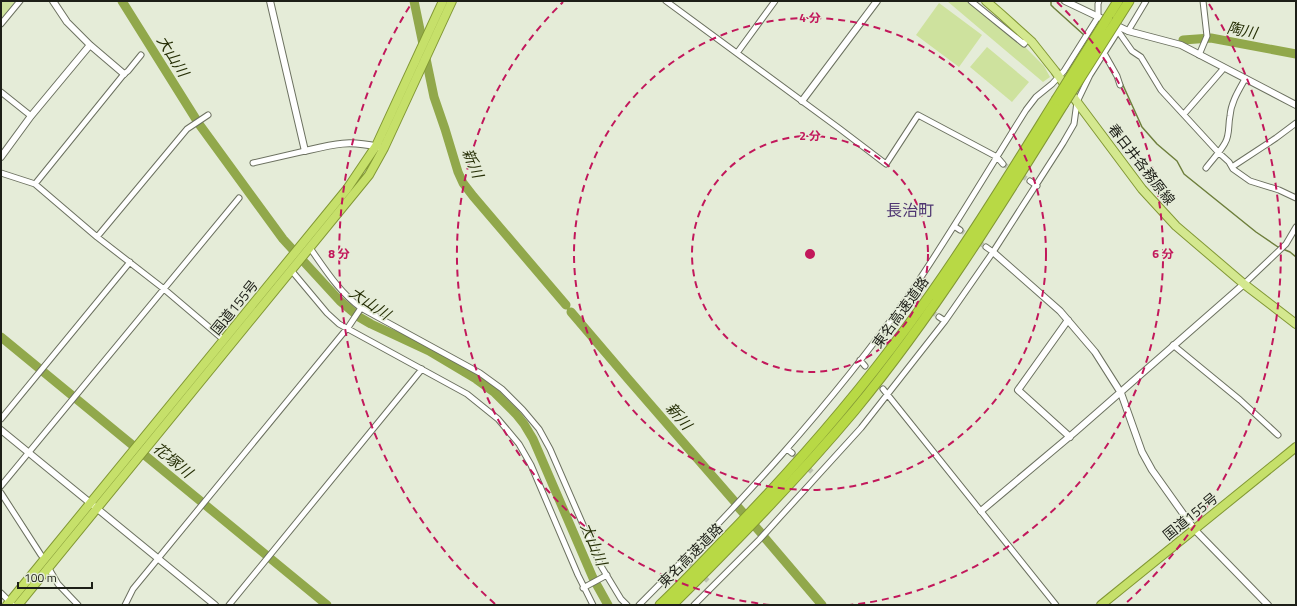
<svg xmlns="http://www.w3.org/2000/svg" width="1297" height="606" viewBox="0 0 1297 606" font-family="'Titillium Web','Noto Sans JP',sans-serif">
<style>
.green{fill:#cee29e}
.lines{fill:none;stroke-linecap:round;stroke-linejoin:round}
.stream{stroke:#6e7f3c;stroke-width:1.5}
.river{stroke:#91a84b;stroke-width:9}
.minor-tunnel{stroke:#bdc3b2;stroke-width:5;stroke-dasharray:5 2.5;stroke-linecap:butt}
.minor-casing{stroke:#6c7160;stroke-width:7}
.tertiary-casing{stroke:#6c7160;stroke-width:8}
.primary-casing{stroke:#829835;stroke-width:10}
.trunk-casing{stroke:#829835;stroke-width:10}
.motorway-casing{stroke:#829835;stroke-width:11}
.minor{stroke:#fff;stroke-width:5}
.tertiary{stroke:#fff;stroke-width:6}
.primary{stroke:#d4e88f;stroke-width:8}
.trunk{stroke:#c6e06a;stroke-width:8}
.motorway{stroke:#b8d945;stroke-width:9}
.motorway-bridge-casing{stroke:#829835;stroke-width:11;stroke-linecap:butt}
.motorway-bridge{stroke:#b8d945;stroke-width:9}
.ring{fill:none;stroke:#c2185b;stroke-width:2;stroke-dasharray:7 5}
.labels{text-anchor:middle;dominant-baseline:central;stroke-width:3;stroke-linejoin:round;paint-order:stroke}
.street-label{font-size:14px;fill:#1d1f18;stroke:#e5ecd8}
.water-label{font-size:15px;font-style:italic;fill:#273007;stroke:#e5ecd8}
.quarter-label{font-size:16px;fill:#4e3571;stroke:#e5ecd8}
.centre{fill:#c2185b;stroke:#e5ecd8;stroke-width:2}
.ring-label{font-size:12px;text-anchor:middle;font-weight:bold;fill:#c2185b;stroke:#e5ecd8;stroke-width:3;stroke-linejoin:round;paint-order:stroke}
</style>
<rect width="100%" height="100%" fill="#e5ecd8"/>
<path class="green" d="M1 1H16L1 20Z
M947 1H969L1023 45 1044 66 1050 77 1043 82Z
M939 3 982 35 959 67 916 35Z
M987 47 1029 82 1012 102 970 67Z"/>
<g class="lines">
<path class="stream" d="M1051 1V5L1054 8 1084 35
M1112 62 1117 72
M1122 83 1142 127 1157 144 1177 161 1184 174 1256 232 1278 247 1290 252 1296 257
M1 489 29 532"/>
<path class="river" d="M122 1 199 124 283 239 340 301 359 317 371 324 429 351 476 379 494 392 516 414 524 424 533 439 593 578 608 605
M414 1 434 97 445 129 458 172 463 183 473 196 566 305
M1183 40 1211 38 1296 54
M571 312 629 380 735 502
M1 337 327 605
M738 507 761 533
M764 537 822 605"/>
<path class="minor-tunnel" d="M1003 164 1030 181
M960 230 986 247
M913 299 939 317
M792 453 813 473
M688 562 709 582"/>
<g class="minor-casing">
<path id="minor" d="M666 1 840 129 886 164 918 115 997 157 1003 164
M971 1 1024 44 1028 38
M1 24 20 1
M1118 31 1132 51 1141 57 1161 90 1218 152 1229 162 1233 169 1250 181 1279 190 1296 198
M1128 31 1146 1
M737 53 775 1
M1104 53 1117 76 1120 85
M1199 55 1207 36 1203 1
M1 92 31 116
M1184 114 1224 68
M253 163 305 151
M1232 167 1276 138 1296 123
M1206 168C1212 160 1220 152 1225 143 1230 135 1228 125 1230 116 1231 102 1239 90 1245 79
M1 173 35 184 97 237 164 289 224 340
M1030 181 1037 186
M35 184 124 74 128 71 141 55
M954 226 960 230
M97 237 187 129 208 115
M986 247 993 252
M310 248C325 269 339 292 361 308L480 373 502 389 523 410 539 429 550 449 601 566 621 599 627 605
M291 270 327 313 339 324 467 394 498 419 519 444 531 465 578 575 593 605
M1244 284 1286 244 1296 227
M939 317 945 321
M1173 345 1240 400 1278 435
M860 360 865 366
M883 389 1056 605
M1 419 130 262
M787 449 792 453
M1 486 239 198
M1 493 41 555
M48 567 58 584 78 605
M583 588 607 575
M1 593 13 605
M125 605 133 589 349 326 361 308
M229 605 422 369
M639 605C736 508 830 407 909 295 950 235 987 172 1026 110L1036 97 1052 84 1064 71 1098 17V4L1099 1
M694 605 759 540 861 428 945 321 993 252 1063 143 1074 124 1077 102 1090 75 1120 28"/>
</g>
<g class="tertiary-casing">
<path id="tertiary" d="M53 1 67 22 90 45 124 74
M270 1 305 151C334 144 348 140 378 147
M1065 1 1128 31 1181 45 1296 105
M802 101 877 1
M1 157 31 116 90 45
M993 252 1060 311 1095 352 1121 393 1142 452 1152 470 1194 529 1268 605
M1068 320 1018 390 1070 437
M1 430 215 605
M981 511 1075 432 1244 284"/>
</g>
<g class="primary-casing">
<path id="primary" d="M986 1 1001 14 1032 42 1055 71 1077 102 1142 189 1176 226 1244 284 1296 324"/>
</g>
<g class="trunk-casing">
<path id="trunk" d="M7 605 347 189 376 146 443 1
M18 605 369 175 384 148 452 1
M1101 605 1296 447"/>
</g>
<g class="motorway-casing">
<path id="motorway" d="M1108 17 1118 1
M1117 20 1129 1
M660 605C680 586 700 565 719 545 786 477 850 405 907 327 961 254 1008 177 1056 100
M672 605C735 542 797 479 854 411 933 315 998 210 1063 105"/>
</g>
<use href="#minor" class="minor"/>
<use href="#tertiary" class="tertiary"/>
<use href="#primary" class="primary"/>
<use href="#trunk" class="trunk"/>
<use href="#motorway" class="motorway"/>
<g class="motorway-bridge-casing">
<path id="motorway-bridge" d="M1056 100 1108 17
M1063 105 1117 20"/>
</g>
<use href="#motorway-bridge" class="motorway-bridge"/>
</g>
<g class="ring">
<circle cx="810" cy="254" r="118"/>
<circle cx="810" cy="254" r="236"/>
<path d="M770 605A353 353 0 0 1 563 2M1057 2A353 353 0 0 1 850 605"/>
<path d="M495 604A471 471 0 0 1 411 4M1209 4A471 471 0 0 1 1125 604"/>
</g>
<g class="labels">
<g class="street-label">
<text transform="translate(1142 164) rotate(52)">春日井各務原線</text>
<text transform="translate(234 307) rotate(-51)">国道155号</text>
<text transform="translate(900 312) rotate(-54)">東名高速道路</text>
<text transform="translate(1190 516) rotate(-39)">国道155号</text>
<text transform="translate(690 555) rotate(-45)">東名高速道路</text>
</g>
<g class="water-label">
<text transform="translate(1242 30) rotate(11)">陶川</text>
<text transform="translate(173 56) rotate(58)">大山川</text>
<text transform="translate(473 163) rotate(67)">新川</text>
<text transform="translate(370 303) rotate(34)">大山川</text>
<text transform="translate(679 416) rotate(49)">新川</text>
<text transform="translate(173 460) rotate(39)">花塚川</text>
<text transform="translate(594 544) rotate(67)">大山川</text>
</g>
<g class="quarter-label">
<text x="910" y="210">長治町</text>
</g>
</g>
<circle cx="810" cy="254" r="6" class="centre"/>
<g class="ring-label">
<text x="810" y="22">4 分</text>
<text x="810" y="140">2 分</text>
<text x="1163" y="258">6 分</text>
<text x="339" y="258">8 分</text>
</g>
<rect width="1297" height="606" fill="none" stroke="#1d1f18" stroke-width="4"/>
<path d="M18 582v6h74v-6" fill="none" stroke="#1d1f18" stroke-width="2"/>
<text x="24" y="582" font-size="12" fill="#1d1f18" stroke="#e5ecd8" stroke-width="3" paint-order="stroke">100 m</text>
</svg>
